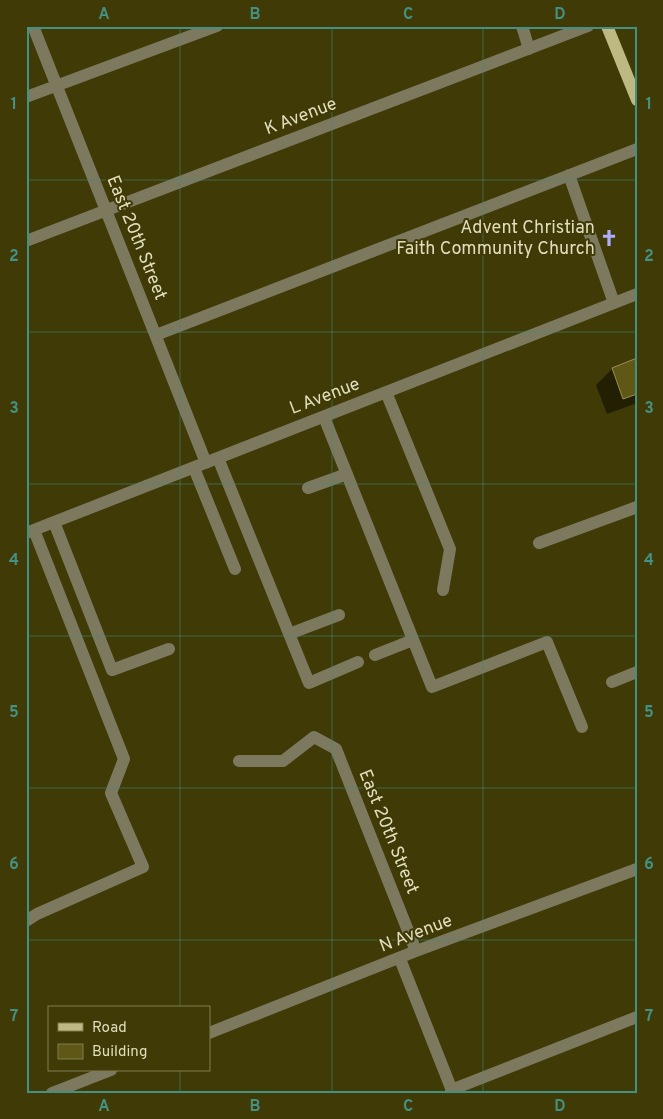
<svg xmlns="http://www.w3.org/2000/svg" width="663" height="1119" viewBox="0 0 663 1119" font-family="Overpass,sans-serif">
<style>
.shadow{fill:#0007}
.building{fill:#5f5715;stroke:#989152}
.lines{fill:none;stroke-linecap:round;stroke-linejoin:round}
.minor{stroke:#7c795f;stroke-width:12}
.major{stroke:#beb882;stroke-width:12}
.grid{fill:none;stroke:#449082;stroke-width:1;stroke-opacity:0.55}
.labels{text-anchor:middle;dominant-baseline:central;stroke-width:4;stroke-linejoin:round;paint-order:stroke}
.street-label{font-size:18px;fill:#e1debe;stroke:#403a07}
.poi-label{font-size:18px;fill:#e1debe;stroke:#403a07;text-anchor:end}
.neatline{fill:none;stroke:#449082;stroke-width:2}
.grid-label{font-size:16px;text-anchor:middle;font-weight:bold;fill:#449082}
</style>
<rect width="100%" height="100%" fill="#403a07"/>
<path class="shadow" d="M637 360V403L607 414 596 385 612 369Z"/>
<path class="building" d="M637 358V394L623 399 612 368Z"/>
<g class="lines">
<path class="minor" d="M33 26 206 463
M522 26 529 49
M26 97 217 26
M569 175 614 303
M26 241 588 26
M156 335 637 149
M386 392 450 549 443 590
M324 417 432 687 547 642 582 727
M218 458 309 683 358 662
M194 468 235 569
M308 488 347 474
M54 522 112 670 169 649
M26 533 637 294
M539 543 637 507
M289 634 339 615
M375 655 413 640
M612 682 637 672
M239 761H283L314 737 336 749 416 951
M26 921 37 914 143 867 111 793 124 759 34 530
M400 959 453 1093
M209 1033 416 951 637 869
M451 1090 637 1017
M52 1093 111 1070"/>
<path class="major" d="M607 26 637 100"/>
</g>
<path class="grid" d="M180 26V1008M332 26V1093M483 26V1093M26 180H637M26 332H637M26 484H637M26 636H637M26 788H637M26 940H637M180 1070V1093"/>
<defs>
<g id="church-bare" transform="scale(1.35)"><path d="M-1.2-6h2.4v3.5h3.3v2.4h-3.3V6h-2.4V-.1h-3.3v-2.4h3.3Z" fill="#adaffb" stroke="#403a07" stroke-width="2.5" paint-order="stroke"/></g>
</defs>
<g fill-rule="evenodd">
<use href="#church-bare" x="609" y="238"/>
</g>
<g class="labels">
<g class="street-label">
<text transform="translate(301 117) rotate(-21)">K Avenue</text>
<text transform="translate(136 238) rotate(68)">East 20th Street</text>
<text transform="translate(325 397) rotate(-21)">L Avenue</text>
<text transform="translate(388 832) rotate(68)">East 20th Street</text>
<text transform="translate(416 934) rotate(-21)">N Avenue</text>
</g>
<g class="poi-label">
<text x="595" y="228">Advent Christian<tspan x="595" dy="21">Faith Community Church</tspan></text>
</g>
</g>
<rect width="663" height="1119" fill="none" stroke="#403a07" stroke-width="55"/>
<rect x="48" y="1006" width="162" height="65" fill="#403a07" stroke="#807c50"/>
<rect x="58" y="1023" width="25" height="8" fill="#beb882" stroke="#807c50"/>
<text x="92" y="1032" font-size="15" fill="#e1debe">Road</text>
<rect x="58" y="1044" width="25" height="15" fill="#5f5715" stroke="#807c50"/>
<text x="92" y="1056" font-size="15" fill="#e1debe">Building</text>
<rect x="28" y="28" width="608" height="1064" class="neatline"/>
<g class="grid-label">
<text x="104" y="19">A</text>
<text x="255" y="19">B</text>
<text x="408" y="19">C</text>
<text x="560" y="19">D</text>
<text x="14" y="109">1</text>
<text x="649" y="109">1</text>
<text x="14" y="261">2</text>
<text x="649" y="261">2</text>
<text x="14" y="413">3</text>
<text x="649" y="413">3</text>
<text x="14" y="565">4</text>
<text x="649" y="565">4</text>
<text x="14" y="717">5</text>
<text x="649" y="717">5</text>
<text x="14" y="869">6</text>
<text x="649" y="869">6</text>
<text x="14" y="1021">7</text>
<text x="649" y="1021">7</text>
<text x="104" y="1111">A</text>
<text x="255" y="1111">B</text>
<text x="408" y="1111">C</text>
<text x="560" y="1111">D</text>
</g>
</svg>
